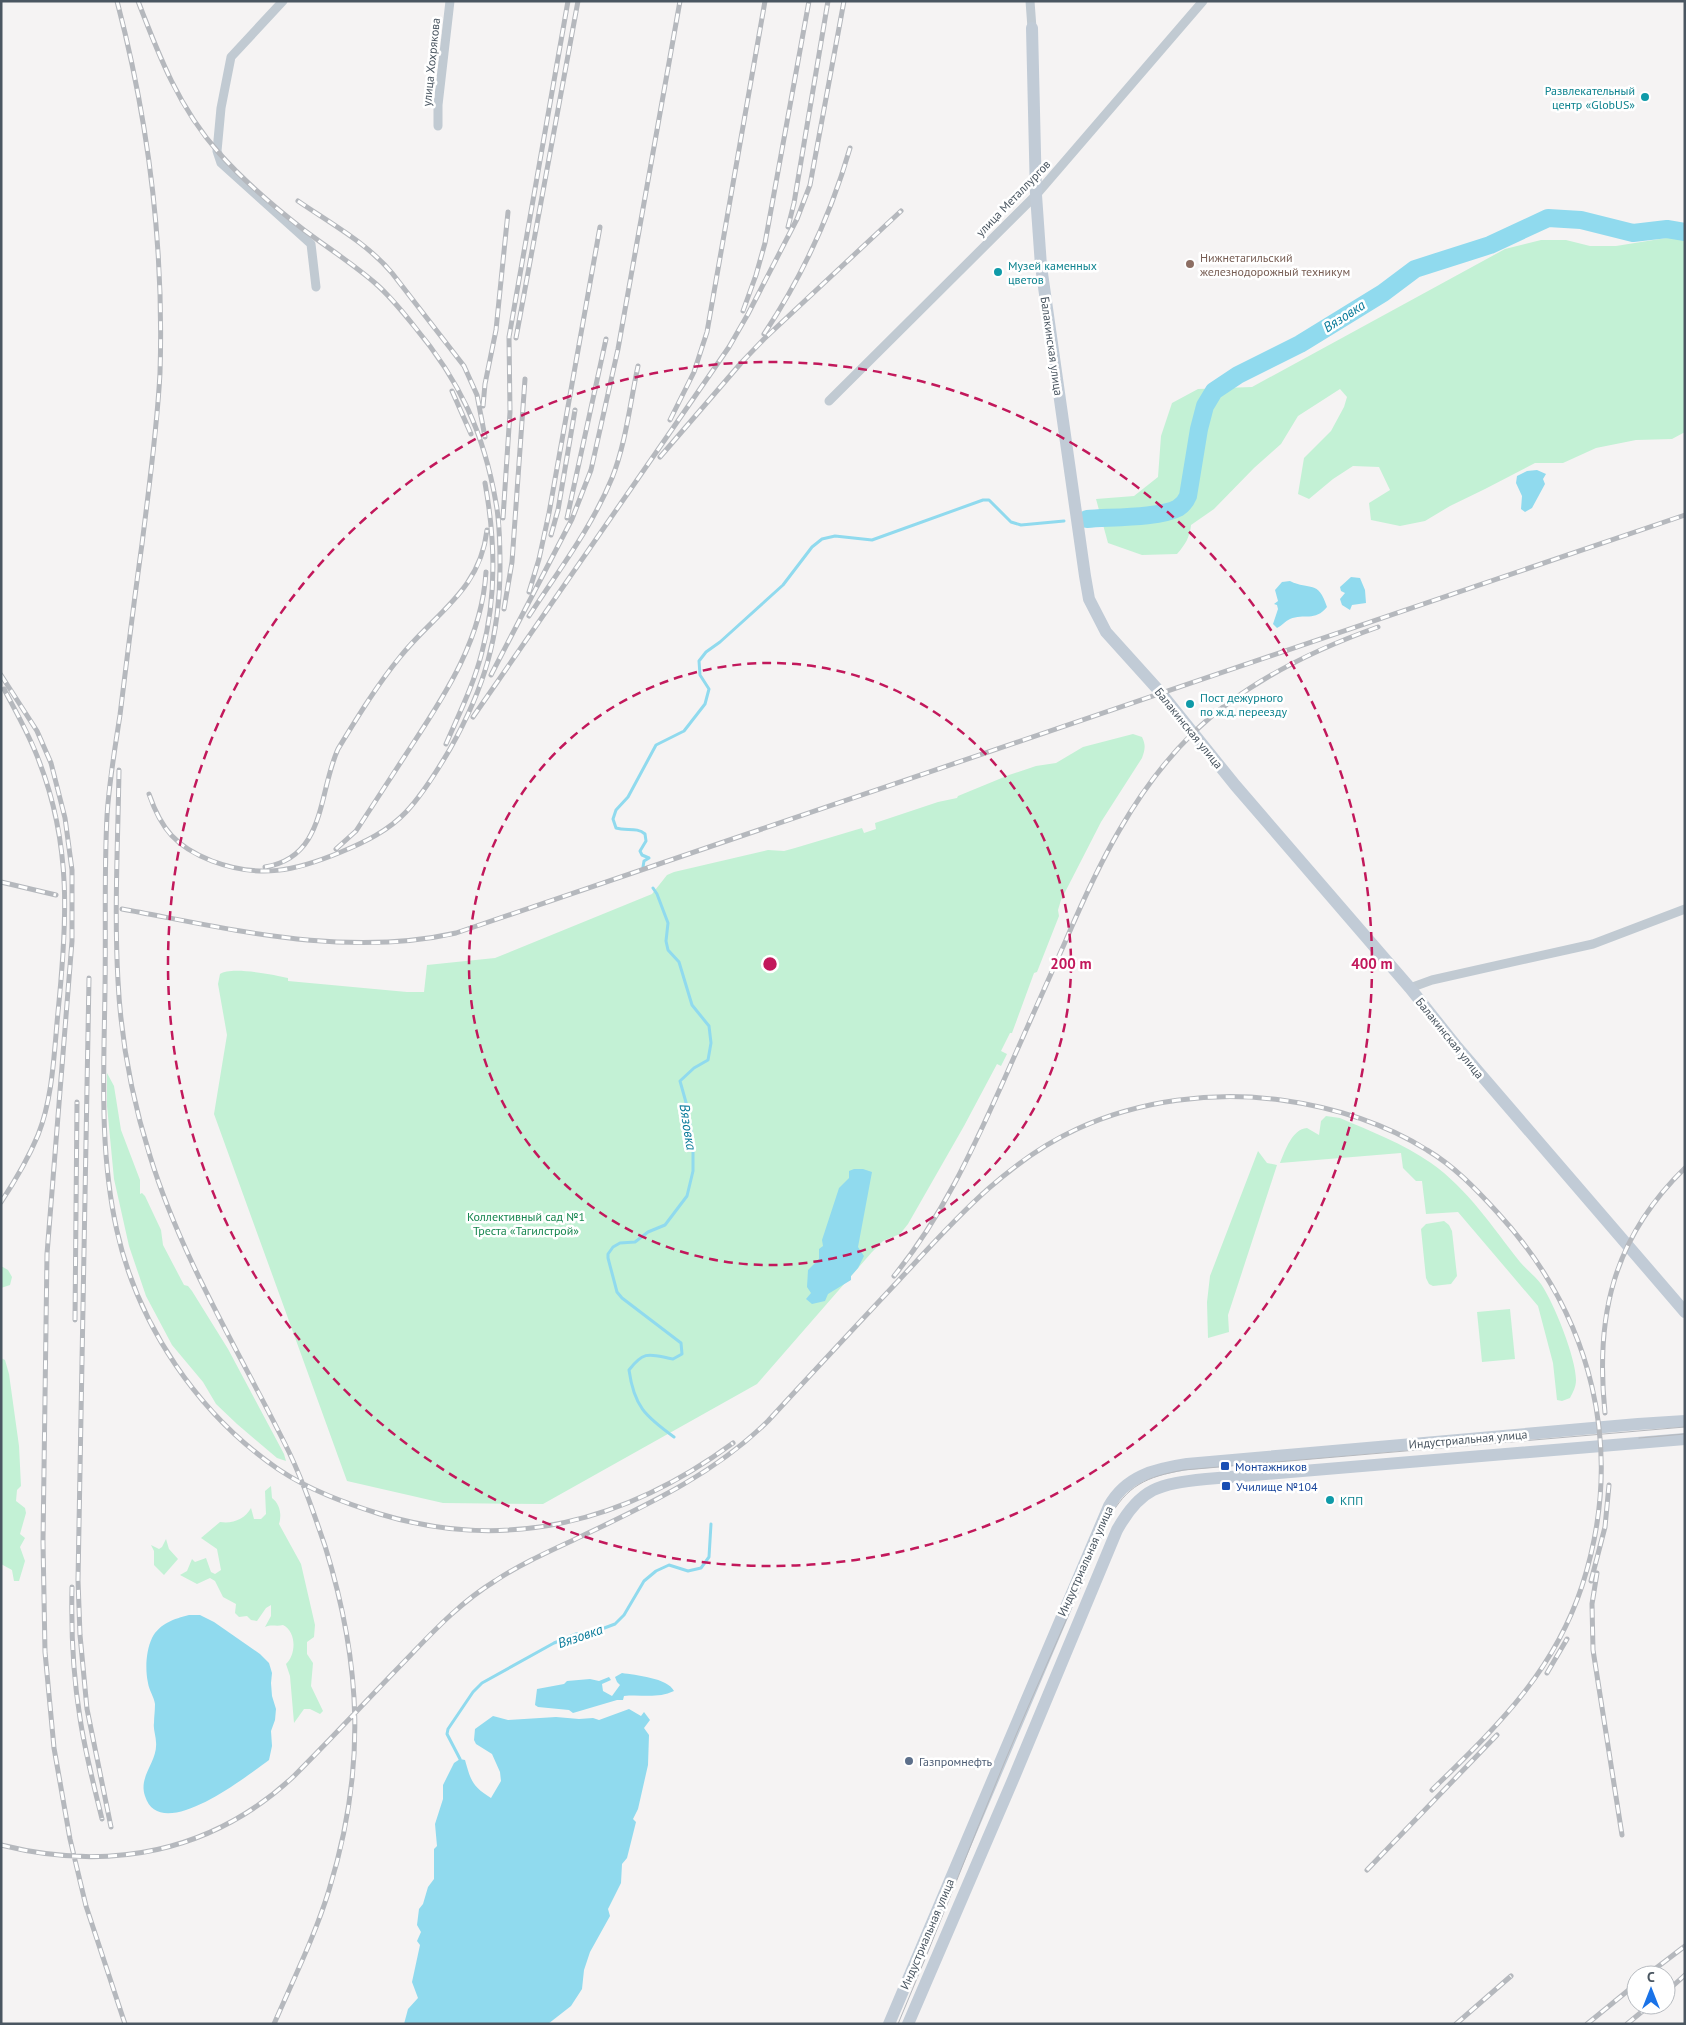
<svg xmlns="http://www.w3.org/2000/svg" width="1686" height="2025" viewBox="0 0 1686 2025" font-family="'PT Sans',sans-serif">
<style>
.green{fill:#c3f1d5}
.water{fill:#90daee}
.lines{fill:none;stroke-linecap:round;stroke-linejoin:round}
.stream{stroke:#90daee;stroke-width:3}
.river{stroke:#90daee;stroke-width:18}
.street{stroke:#c1cad2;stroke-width:9}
.secondary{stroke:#c1cbd6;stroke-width:12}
.tram{stroke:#b5b8bd;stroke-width:1}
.rail-casing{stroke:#b5b8bd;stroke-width:5}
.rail{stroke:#fff;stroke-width:3;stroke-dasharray:9;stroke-linecap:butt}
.ring{fill:none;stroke:#c2185b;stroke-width:2.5;stroke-dasharray:9 6}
.culture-dot{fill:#0f9aa8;stroke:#fff;stroke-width:2}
.education-dot{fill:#8d6e63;stroke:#fff;stroke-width:2}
.transit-dot{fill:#1a4fb4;stroke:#fff;stroke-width:2}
.service-dot{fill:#5c6f8a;stroke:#fff;stroke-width:2}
.labels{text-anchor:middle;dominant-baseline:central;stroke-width:5;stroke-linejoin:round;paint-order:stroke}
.street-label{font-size:12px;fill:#4a5661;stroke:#fff}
.culture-label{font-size:12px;fill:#0d838f;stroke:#fff;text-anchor:start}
.education-label{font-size:12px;fill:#785e54;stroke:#fff;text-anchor:start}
.park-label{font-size:12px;fill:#17864f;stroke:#fff}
.transit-label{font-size:12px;fill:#164399;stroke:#fff;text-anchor:start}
.service-label{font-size:12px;fill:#4e5e75;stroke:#fff;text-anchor:start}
.water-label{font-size:14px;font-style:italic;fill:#0c7c9b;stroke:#fff}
.centre{fill:#c2185b;stroke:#fff;stroke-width:2.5}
.ring-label{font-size:15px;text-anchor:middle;font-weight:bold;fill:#c2185b;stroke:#fff;stroke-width:5;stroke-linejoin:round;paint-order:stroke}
</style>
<rect width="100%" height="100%" fill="#f5f3f3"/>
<path class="green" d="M1685 235V432L1672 439 1636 440 1596 448 1563 463H1535L1485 489 1450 506 1425 521 1400 526 1371 520 1369 503 1390 490 1379 467 1353 466 1333 479 1309 499 1298 494 1304 458 1331 431 1344 407 1347 397 1340 389 1298 416 1281 444 1254 468 1214 509 1191 525C1190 537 1185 545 1177 554L1142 555 1108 543 1096 499 1134 496 1158 477 1161 436 1172 403 1198 389 1252 387 1505 249 1541 240H1566L1590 246H1616Z
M1133 734 1142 737C1146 745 1145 750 1142 758L1101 822 1061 900 1058 910 1059 916 1037 972 1034 973 1012 1033H1010L1001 1051 1007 1054 1001 1066 997 1064 964 1126 908 1224 900 1234 883 1241 872 1252 757 1384 543 1504 443 1503 347 1481 214 1114 227 1035 218 984 220 974C231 966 275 975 288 978V981L407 992H424L427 965 495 958 652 894 667 875 674 872 768 850 784 851 795 848 862 828 864 833 876 829 875 823 938 802 957 798 958 796 1009 775 1036 766 1056 763 1083 747Z
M107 1073 114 1086 121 1130 140 1180V1194L142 1193 145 1196 161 1230 163 1245 184 1285 188 1286 192 1291 228 1349 284 1454 286 1461 277 1458 237 1424 216 1404 203 1382 172 1345 146 1296 129 1246 114 1179 107 1106Z
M1326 1116 1340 1118C1370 1131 1404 1144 1431 1163 1468 1189 1493 1228 1520 1262 1527 1270 1535 1276 1541 1284 1554 1303 1576 1358 1576 1380 1576 1387 1573 1392 1570 1398L1562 1401 1557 1400 1553 1363 1538 1306 1458 1212 1426 1214 1422 1181H1416L1403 1168 1401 1153 1280 1163C1285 1151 1292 1129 1307 1128L1319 1135 1321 1121Z
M1258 1151 1267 1163 1277 1165 1228 1315 1229 1332 1208 1338 1207 1302 1210 1276Z
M1444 1221 1449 1225 1452 1231 1457 1276 1451 1284 1433 1286 1429 1284 1426 1278 1421 1229 1426 1224Z
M1 1266 8 1270 12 1277 10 1285 1 1288Z
M1510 1309 1515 1359 1482 1362 1477 1312Z
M1 1358 5 1360 9 1374 19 1446 21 1486 17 1490 16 1501 25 1508 26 1513 20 1534 25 1538 20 1547 25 1561 19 1581H14L12 1570 1 1564Z
M271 1486 272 1498C280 1504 282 1515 279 1524L301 1564 315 1625 314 1637 307 1642V1654L313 1663 311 1686 323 1711 320 1714 310 1709H304L294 1723 290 1676 286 1664C296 1655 297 1632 283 1625 276 1627 272 1624 265 1627L271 1616V1605L266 1608 257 1621 251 1620 247 1616 239 1617 235 1613 236 1604 223 1597 215 1581 210 1578 197 1584 180 1575 187 1571 192 1559 195 1562 206 1558 211 1572 215 1574 221 1570 217 1549 201 1538 220 1522C233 1524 245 1519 251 1508L254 1519H261L266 1514 265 1491Z
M166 1539 169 1549 178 1559 164 1575 154 1565V1551L151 1545 159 1549 162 1547Z"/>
<path class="water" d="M1537 470 1546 474 1543 479 1545 484 1532 508 1525 512 1521 509 1522 496 1516 483 1517 476 1527 471Z
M1351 577 1360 578 1365 590 1366 603 1352 605 1350 610 1342 605 1340 599 1345 593 1341 591 1340 587Z
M1290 581C1310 591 1318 579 1327 607 1315 622 1304 613 1290 619 1285 621 1282 626 1277 628L1273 624 1278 609 1277 605 1274 604 1278 601 1275 590 1282 582Z
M854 1169H863L872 1172 858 1247 864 1256 858 1268 851 1276V1280L828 1294 825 1301 812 1304 806 1299 811 1293 807 1287 808 1270 819 1259V1249L823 1246 822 1240 839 1188 849 1178V1171Z
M189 1615H200L214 1622 260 1654 269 1663 272 1673 271 1683 272 1696 276 1709 275 1720 271 1731 272 1746 269 1760C247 1776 160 1845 145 1796 138 1776 158 1762 156 1742 156 1736 153 1729 154 1723 154 1717 155 1711 155 1704 154 1697 149 1690 148 1683 145 1669 146 1651 152 1638 160 1623 174 1619 189 1615Z
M622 1673C635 1675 668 1678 674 1691 657 1699 641 1694 624 1696L623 1700H617L573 1713 569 1710 538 1707 535 1705 537 1689 564 1684 567 1681 590 1679 599 1681 609 1677 611 1680 602 1684 603 1691 612 1696 620 1685 617 1682 615 1677Z
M629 1709 641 1716 644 1712 650 1720 644 1728 649 1735 648 1765 638 1809 633 1819 636 1822 627 1858 622 1864 621 1883 608 1909 610 1916 590 1952 584 1970 582 1989 571 2006 548 2024H404L408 2009 418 1998 412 1982 420 1945 417 1941 421 1932 417 1925 419 1909 423 1904 428 1887 434 1879V1849L437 1846 435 1824 443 1799V1785L454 1763 460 1759 465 1760C471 1781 472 1786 491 1798L501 1781 500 1772 492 1754 476 1744 474 1740 475 1729 493 1716 508 1720 556 1717 579 1719 593 1718 599 1720Z"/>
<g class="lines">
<path class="stream" d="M643 867 644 861 649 858 642 855 640 851 646 841 645 834C637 827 627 831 616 828L613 819 616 810 628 797 656 745 684 731 705 704 709 689 700 675 699 661 706 652 720 642 783 585 812 547 822 539 835 536 872 540 983 500H989L1011 522 1021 525 1064 521
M653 888 657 894 668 923 666 941 668 950 679 962 692 1005 709 1026 711 1043 708 1060 694 1068 680 1081 687 1106 693 1143V1171L687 1196 665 1225 648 1232 635 1242 620 1243 613 1247 608 1254V1258L617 1292 622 1298 681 1343 682 1354 673 1359C651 1355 645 1349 629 1370 634 1406 645 1416 674 1437
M460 1759 447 1734 448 1729 473 1692 482 1683 554 1643 576 1634 599 1630 615 1624 624 1615 644 1581 656 1571 669 1565 688 1571 701 1568 709 1557 711 1524"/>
<path class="river" d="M1087 519C1110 517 1160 518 1178 508 1184 504 1186 501 1188 496L1199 429 1205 406 1214 391 1238 375 1300 344 1383 293 1415 269 1490 245 1548 218 1581 220 1633 233 1667 229 1685 232"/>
<path class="street" d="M283 1 231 57 221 108 217 151 221 163 311 244 316 287
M1030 1 1032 28
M438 126V105L450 1
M829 401 1036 195 1203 1
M1410 988 1432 980 1593 944 1685 909"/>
<path class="secondary" d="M1032 28 1036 195 1041 266 1085 576 1089 599 1106 632 1161 693 1235 785 1410 988 1457 1047 1685 1312
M889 2024 1109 1506C1126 1476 1154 1469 1187 1464L1638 1424 1685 1421
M908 2024 1012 1782 1117 1530C1141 1487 1159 1484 1206 1479L1685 1439"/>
<path class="tram" d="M1639 1438 1685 1434
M898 2024C935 1937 969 1848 1005 1761 1039 1680 1076 1601 1108 1520 1127 1485 1146 1477 1184 1470L1685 1427"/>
<g class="rail-casing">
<path id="rail" d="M117 1C149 123 164 247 160 373 157 430 149 487 142 544 134 601 127 658 120 715 115 748 109 782 107 816 104 873 106 931 105 988 104 1069 99 1151 117 1231 138 1325 198 1414 278 1469 309 1490 345 1503 380 1514 508 1553 627 1521 733 1443
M138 1C159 56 179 108 219 153 244 181 273 206 304 230 328 248 353 264 375 283 390 296 402 311 414 326 460 381 484 433 496 503 500 524 500 546 500 567 500 636 484 689 450 749 437 771 423 794 406 812 388 831 365 842 341 852 295 871 260 879 212 861 176 847 161 829 149 794
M298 201C330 223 367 243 392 273L464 366 477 395 485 437
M788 227 794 203 828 1
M743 311 756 275 765 243 809 1
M764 334C802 277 831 214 850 148
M516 338 578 1
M452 391 471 434
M483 406 485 384 496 330 508 212
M670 420 694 372 707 332 765 1
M660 457 741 363 764 339 901 211
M503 518 510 412 509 337 568 1
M567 518 606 339
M551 535 558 510 575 410
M529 592 539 559 549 513 600 227
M504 609 512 562 525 379
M529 616C558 571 591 529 612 478 626 443 630 403 638 366
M1 675 37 731 51 763 65 818 72 870V941L47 1254 43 1542 45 1652 54 1748 70 1839 86 1906 125 2024
M491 675 572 519 591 470 618 349 680 1
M473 717 729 347 748 314 797 219 810 185 844 1
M446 744C459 714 474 684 482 652 497 597 495 538 485 483
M119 770C118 840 114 911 118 981 121 1040 132 1099 150 1156 181 1257 237 1348 284 1442 301 1475 313 1511 325 1546 362 1665 366 1770 329 1890 315 1936 293 1980 274 2024
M336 849 356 831C375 802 393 774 412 745 447 692 482 638 486 572
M265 867C326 857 318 793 338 749 357 718 377 685 400 657 435 613 480 591 487 530
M1 882 56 895
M122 909C231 929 345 958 456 933L1685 515
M89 978 78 1580 80 1635 87 1709 111 1827
M1 1202C15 1181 28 1159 38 1135 53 1097 54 1053 58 1012 67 923 72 846 39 761 30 736 16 712 4 689
M894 1276C942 1217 972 1151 1003 1082 1024 1034 1045 987 1066 940 1098 865 1134 791 1193 733 1245 683 1310 651 1378 627
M75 1320 77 1102
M1605 1413C1595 1316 1613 1238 1685 1168
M1597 1573 1592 1604 1593 1650 1622 1835
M1591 1581 1605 1527 1609 1485
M72 1587C71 1631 73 1675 80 1718 85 1752 94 1786 102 1819
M1547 1673 1567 1639
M1 1845C109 1872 212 1853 294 1776 331 1739 366 1701 402 1664 431 1634 459 1603 495 1581 522 1563 552 1550 582 1536 649 1504 714 1474 768 1421 812 1373 856 1326 900 1279 953 1222 1005 1162 1077 1129 1140 1100 1213 1091 1281 1100 1332 1107 1384 1123 1427 1150 1454 1166 1476 1189 1497 1212 1593 1316 1626 1450 1582 1586 1553 1674 1496 1727 1432 1790
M1367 1870 1497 1735
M1647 1975 1685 1946
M1666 1992 1685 1975
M1456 2024 1511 1976
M1587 2024 1636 1984
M1627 2024 1650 2005"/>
</g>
<use href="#rail" class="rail"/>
</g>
<g class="ring">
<circle cx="770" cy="964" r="301"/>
<circle cx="770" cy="964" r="602"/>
</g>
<g class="culture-dot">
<circle cx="1645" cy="97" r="5"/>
<circle cx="998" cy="272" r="5"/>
<circle cx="1190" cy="704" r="5"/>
<circle cx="1330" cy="1500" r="5"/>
</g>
<circle class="education-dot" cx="1190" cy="264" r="5"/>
<g class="transit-dot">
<rect x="1220" y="1461" width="10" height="10" rx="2.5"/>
<rect x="1221" y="1481" width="10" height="10" rx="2.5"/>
</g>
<circle class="service-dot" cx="909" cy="1761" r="5"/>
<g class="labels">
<g class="street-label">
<text transform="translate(431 62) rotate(-84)">улица Хохрякова</text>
<text transform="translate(1013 198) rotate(-46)">улица Металлургов</text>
<text transform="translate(1052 346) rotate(82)">Балакинская улица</text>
<text transform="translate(1189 728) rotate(51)">Балакинская улица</text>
<text transform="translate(1450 1038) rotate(51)">Балакинская улица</text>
<text transform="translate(1468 1439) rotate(-5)">Индустриальная улица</text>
<text transform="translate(1085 1561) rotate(-66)">Индустриальная улица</text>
<text transform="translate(927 1934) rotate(-67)">Индустриальная улица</text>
</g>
<g class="culture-label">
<text x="1635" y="90" text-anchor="end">Развлекательный<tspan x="1635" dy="14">центр «GlobUS»</tspan></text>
<text x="1008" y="265">Музей каменных<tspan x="1008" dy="14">цветов</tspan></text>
<text x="1200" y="697">Пост дежурного<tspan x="1200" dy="14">по ж.д. переезду</tspan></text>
<text x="1340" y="1500">КПП</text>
</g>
<g class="education-label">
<text x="1200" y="257">Нижнетагильский<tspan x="1200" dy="14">железнодорожный техникум</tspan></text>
</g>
<g class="park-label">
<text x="526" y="1216">Коллективный сад №1<tspan x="526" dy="14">Треста «Тагилстрой»</tspan></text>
</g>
<g class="transit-label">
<text x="1235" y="1466">Монтажников</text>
<text x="1236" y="1486">Училище №104</text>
</g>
<g class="service-label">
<text x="919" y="1761">Газпромнефть</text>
</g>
<g class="water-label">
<text transform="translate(1344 316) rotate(-33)">Вязовка</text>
<text transform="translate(688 1127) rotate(81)">Вязовка</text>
<text transform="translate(580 1636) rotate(-19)">Вязовка</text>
</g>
</g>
<circle cx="770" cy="964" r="8" class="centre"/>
<g class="ring-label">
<text x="1071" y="969">200 m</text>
<text x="1372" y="969">400 m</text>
</g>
<rect width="1686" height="2025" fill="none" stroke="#4a5661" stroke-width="5"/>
<g transform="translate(1651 1990)"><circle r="24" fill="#ffffff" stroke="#b7bbc0"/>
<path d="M0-4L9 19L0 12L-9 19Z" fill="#1a73e8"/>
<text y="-8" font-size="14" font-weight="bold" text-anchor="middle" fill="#4a5661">С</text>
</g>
</svg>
